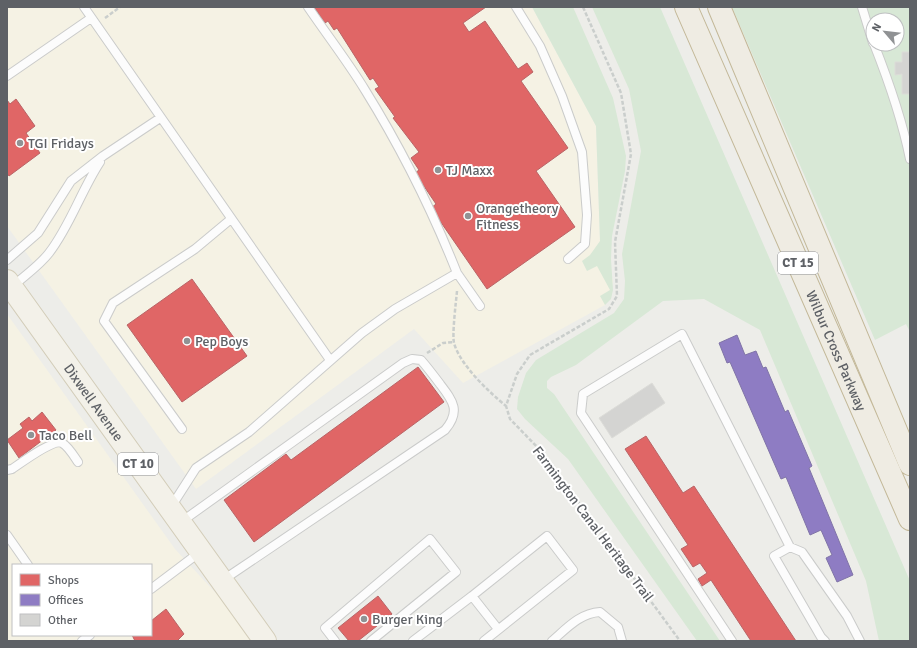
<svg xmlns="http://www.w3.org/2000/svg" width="917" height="648" viewBox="0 0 917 648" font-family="Signika,sans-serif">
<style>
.commercial{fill:#f5f2e4;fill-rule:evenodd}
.green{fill:#d8e8d6;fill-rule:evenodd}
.shops{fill:#e06666;stroke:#b96466}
.offices{fill:#8e7cc3;stroke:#8074a7}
.building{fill:#d4d4d2;stroke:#dcdcd8}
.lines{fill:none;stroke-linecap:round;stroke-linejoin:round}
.lane-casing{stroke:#cacbca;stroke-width:10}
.primary-casing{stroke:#d3cdb9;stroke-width:24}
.highway-casing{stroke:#c3b898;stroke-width:24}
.path{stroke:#cacecc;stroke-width:2.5;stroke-dasharray:4 2;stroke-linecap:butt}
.lane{stroke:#fcfcfc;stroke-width:8}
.primary{stroke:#f3f1e9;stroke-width:22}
.highway{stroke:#efece3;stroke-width:22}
.poi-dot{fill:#909294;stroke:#fff;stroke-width:1.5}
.labels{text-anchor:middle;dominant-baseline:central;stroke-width:4;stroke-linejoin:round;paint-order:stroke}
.shield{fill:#fff;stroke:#8e9094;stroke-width:1}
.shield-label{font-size:13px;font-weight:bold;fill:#5e6166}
.poi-label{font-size:14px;fill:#5e6166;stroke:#fff;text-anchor:start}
.street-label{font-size:14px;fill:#5e6166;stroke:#fff}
</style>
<rect width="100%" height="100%" fill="#edede9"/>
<path class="commercial" d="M7 7H532L596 126 600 241 613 281 610 295 605 305 463 383 414 329 196 489 7 226Z
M7 314 175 549 260 641H7ZM13 565H151V635H13Z"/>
<path class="green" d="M532 7H573L613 98 626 156 625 171 612 236 611 259 613 290 611 299 605 305 600 296 610 290 597 266 587 271 582 261 590 255 600 241 596 126Z
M592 7H660L910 581V641H879L866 581 760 330 704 299 663 301 576 365 551 377 547 381V388L554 394 720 641H697L568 459 525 419 517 409 518 397 526 373 536 360 614 313 624 299 625 281 622 254 641 151 629 89Z
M732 7H910V332L906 324 875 340ZM873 20H897V44H873Z"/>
<path class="shops" d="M314 7H486L463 23 469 32 485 21 518 69 527 63 533 72 521 81 568 148 536 171 575 227 487 289 431 208 436 204 415 173 419 170 411 158 419 152 393 118 395 117 375 89 379 87 373 78 370 80 337 28 334 30 328 21 325 23Z
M16 99 35 126 26 133 40 153 9 176 7 173V100L10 104Z
M192 279 247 356 182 402 127 325Z
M418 367 444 402 254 542 224 500 286 454 291 460Z
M42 412 56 430 19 458 7 440 23 428 20 424 29 417 32 421Z
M646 436 683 493 694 486 796 641H751L711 580 702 586 698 579 707 573 700 563 693 567 681 549 688 545 625 449Z
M378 596 392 614 358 641H349L338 628Z
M166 609 184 634 177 641H135L132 635H151V621Z"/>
<path class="offices" d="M737 335 745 355 756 351 763 368 766 367 785 412 788 410 812 466 809 468 853 575 837 582 826 558 832 555 821 530 810 535 786 477 781 479 730 362 727 363 719 343Z"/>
<path class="building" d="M902 52H910V94H902V74L895 75V62H902Z
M652 383 665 403 612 438 599 418Z"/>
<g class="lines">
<g class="lane-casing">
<path id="lane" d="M84 7 330 360
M516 7 540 46 562 96 582 152 587 215 585 244 568 259
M862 7 873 43
M874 44C889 82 902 119 910 159
M7 76 91 18
M7 260 38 233 71 181 103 156 160 118
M457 273 480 306
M12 287C24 276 39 266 49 253 70 226 81 191 100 162
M182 429 104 321 113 303 195 249 231 219
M7 470 12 469C21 463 53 439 62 443 68 446 74 456 78 462
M171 507 196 468 249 432 362 333 395 309 457 273C432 210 401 148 365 90 348 62 327 35 308 7
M181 522 403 363 412 359 421 360C428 368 434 376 440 384 453 401 461 411 445 430L223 580
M7 535 28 565
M790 547 774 556 821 637 825 641
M151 589 200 552
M472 596 547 536 573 570 484 641
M82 641 90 635
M335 641 325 628 430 539 456 572 371 641
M413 641 472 596 498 629
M552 641C566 629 580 613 600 612L618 627 622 641
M732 641 581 413 583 394 682 334 790 547 802 552 847 616 860 641"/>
</g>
<g class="primary-casing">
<g id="primary">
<path id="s1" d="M7 281 265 641"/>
</g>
</g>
<g class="highway-casing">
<g id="highway">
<path id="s2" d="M686 7 910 519"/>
<path d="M719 7 910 464"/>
</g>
</g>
<path class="path" d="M583 7 621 93 631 154 615 242 617 296 609 309 530 355 517 374 506 406 510 419 541 451 680 641
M105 18 120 7
M457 291C456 302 452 334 454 343 460 365 489 392 506 406
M427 353 443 343 454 342"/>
<use href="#lane" class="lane"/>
<use href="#primary" class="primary"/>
<use href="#highway" class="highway"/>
</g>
<g class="poi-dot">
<circle cx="20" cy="143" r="4"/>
<circle cx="438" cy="170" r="4"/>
<circle cx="468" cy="216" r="4"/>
<circle cx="187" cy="341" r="4"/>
<circle cx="31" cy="435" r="4"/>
<circle cx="364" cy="619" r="4"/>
</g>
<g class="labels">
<g class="shield">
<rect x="778" y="252" width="40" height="22" rx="3"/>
<rect x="118" y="453" width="40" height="22" rx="3"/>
</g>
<g class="shield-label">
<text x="798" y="263">CT 15</text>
<text x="138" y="464">CT 10</text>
</g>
<g class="poi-label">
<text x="28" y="143">TGI Fridays</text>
<text x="446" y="170">TJ Maxx</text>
<text x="476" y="208">Orangetheory<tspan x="476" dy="16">Fitness</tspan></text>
<text x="195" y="341">Pep Boys</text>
<text x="39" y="435">Taco Bell</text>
<text x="372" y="619">Burger King</text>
</g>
<g class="street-label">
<text stroke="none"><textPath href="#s2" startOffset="375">Wilbur Cross Parkway</textPath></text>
<text stroke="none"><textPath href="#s1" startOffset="149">Dixwell Avenue</textPath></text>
<text transform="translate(593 524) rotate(53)">Farmington Canal Heritage Trail</text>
</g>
</g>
<rect width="917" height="648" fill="none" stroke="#5e6166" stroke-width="16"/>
<rect x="12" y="564" width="140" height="72" fill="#ffffff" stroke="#bfc0c2"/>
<rect x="20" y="574" width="20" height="12" fill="#e06666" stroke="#bfc0c2"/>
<text x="48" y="584" font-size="12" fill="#5e6166">Shops</text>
<rect x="20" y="594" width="20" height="12" fill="#8e7cc3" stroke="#bfc0c2"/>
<text x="48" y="604" font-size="12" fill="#5e6166">Offices</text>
<rect x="20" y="614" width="20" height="12" fill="#d4d4d2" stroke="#bfc0c2"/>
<text x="48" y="624" font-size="12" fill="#5e6166">Other</text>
<g transform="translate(885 32) rotate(298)"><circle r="19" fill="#ffffff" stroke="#bfc0c2"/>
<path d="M0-3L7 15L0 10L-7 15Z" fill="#909294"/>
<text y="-6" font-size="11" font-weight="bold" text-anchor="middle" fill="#5e6166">N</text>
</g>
</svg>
